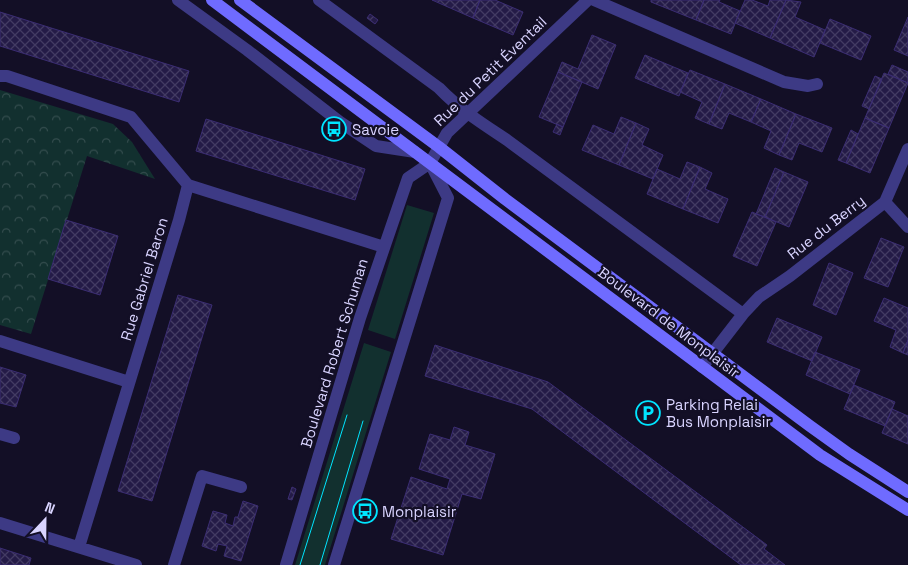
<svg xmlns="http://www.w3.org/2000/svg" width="908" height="565" viewBox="0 0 908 565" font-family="'Space Grotesk',sans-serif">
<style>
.grass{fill:#12302f}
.park{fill:url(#park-crowns)}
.building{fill:url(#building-cross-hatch);stroke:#3b2d73}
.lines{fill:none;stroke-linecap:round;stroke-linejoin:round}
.street{stroke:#3d3a85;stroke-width:12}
.secondary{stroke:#6f6bff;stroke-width:12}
.tram{stroke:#00e5ff;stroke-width:1}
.labels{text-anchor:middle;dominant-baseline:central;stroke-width:4.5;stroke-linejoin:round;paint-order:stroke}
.street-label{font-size:15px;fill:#d9d4ff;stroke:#130f26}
.poi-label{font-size:15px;fill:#d9d4ff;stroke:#130f26;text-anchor:start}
</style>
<defs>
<pattern id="park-crowns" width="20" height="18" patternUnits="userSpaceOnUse" patternTransform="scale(1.25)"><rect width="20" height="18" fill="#12302f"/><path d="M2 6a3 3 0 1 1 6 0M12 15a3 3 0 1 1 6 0" fill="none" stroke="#344d4e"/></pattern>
<pattern id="building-cross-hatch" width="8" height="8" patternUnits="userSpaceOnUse" patternTransform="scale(1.25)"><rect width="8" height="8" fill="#241b47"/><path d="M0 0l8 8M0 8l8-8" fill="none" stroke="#433b63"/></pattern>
</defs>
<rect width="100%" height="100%" fill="#130f26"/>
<path class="grass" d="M407 205 434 213 395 339 368 330Z
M364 343 391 352 325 565H295Z"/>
<path class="park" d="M0 90 113 124 132 142 155 179 87 156 31 334 0 325Z"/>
<path class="building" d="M432 0H480L473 18Z
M480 0H495L523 12 513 35 473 18Z
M651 0H704L696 20 651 2Z
M704 0H720L719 2 740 11 731 34 696 20Z
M745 0H752L768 6 770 0H786L770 38 735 23Z
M786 0 801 2 795 17 825 30 814 57 770 38Z
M0 12 189 71 179 102 0 46Z
M370 14 378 20 375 24 367 18Z
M908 17V56L894 50Z
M830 19 871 36 861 60 820 43Z
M592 35 616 45 598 89 558 72 562 62 578 69Z
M645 55 688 73 679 96 635 78Z
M892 65 908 72V83L888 74Z
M690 70 725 84 709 124 695 118 702 102 680 92Z
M558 72 582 82 563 127 539 117Z
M884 73 908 83 889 128 865 118Z
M875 76 882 79 869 109 862 106Z
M725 84 761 99 751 122 729 113 722 129 709 124Z
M761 99 796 114 779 155 764 148 771 131 751 122Z
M796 114 832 128 822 152 799 143 792 160 779 155Z
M621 117 636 123 619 165 582 150 593 125 614 134Z
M865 118 889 128 870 173 846 163Z
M206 119 365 169 355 200 196 151Z
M636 123 649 129 642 145 663 155 653 179 619 165Z
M557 124 563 127 560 135 553 132Z
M851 130 858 134 846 163 838 160Z
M687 162 700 167 683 209 647 194 657 169 680 179Z
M700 167 712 173 705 189 728 199 718 223 683 209Z
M775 168 784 172 765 217 756 214Z
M784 172 808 182 789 227 765 217Z
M752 212 776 222 757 266 733 256Z
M66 220 118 236 100 295 48 279Z
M881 238 904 247 888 287 864 278Z
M829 263 853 273 836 315 813 305Z
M178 295 212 305 152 501 118 491Z
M884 298 908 308V340L903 353 890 347 896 330 874 321Z
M777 318 822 337 812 361 767 342Z
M908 340V355L903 353Z
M435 345 548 382 767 545 764 549 785 565H741L532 409 425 376Z
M815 352 860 370 850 394 806 375Z
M0 367 26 375 16 407 0 403Z
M854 385 895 402 885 426 844 409Z
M892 409 908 416V444L882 433Z
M454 427 469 432 465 445 495 454 481 499 462 494 443 555 391 539 411 477 447 489 450 479 419 469 430 434 450 440Z
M292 487 296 489 292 500 288 499Z
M243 501 258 506 241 561 224 556 227 546 218 544 216 551 202 546 213 511 227 515 225 523 233 526 235 517H238Z
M0 548 31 558 29 565H0Z"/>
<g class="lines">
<path class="street" d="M178 0 247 50 340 122 376 146 415 152
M319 0 439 88C459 109 483 124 507 140L743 314
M594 0 784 82 808 86 817 84
M0 76H7L131 117 188 185
M885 202 908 227
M0 341 129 382
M702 367 743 314 759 297 790 276 885 202 908 149
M0 434 14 438
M0 523 136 565
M79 547 179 220 188 185 384 247
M174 565 202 476 241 487
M286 565 360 318 408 178 430 163 447 133 588 0
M334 565 448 198 430 163"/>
<path class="secondary" d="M212 0 820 455 908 510
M240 0 439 147 505 199 810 426 849 454 908 492"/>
<path class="tram" d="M300 565 347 415
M320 565 363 421"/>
</g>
<defs>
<g id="bus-ring" transform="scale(1.25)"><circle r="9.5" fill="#130f26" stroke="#00e5ff" stroke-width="1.5"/><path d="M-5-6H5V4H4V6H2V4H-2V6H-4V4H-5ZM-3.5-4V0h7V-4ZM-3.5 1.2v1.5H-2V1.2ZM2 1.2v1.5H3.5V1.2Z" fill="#00e5ff"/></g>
<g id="parking-ring" transform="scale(1.25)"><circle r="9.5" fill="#130f26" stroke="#00e5ff" stroke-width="1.5"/><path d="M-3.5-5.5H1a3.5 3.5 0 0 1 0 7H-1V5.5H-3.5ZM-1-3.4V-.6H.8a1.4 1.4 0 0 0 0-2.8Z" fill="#00e5ff"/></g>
</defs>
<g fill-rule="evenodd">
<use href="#bus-ring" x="334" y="129"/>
<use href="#parking-ring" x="648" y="413"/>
<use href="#bus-ring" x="365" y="511"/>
</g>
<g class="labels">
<g class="street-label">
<text transform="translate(490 71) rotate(-44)">Rue du Petit Éventail</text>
<text transform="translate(826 227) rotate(-38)">Rue du Berry</text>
<text transform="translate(144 279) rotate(-73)">Rue Gabriel Baron</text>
<text transform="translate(669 322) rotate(37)">Boulevard de Monplaisir</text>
<text transform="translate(334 353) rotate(-73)">Boulevard Robert Schuman</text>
</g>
<g class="poi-label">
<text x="352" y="129">Savoie</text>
<text x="666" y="404">Parking Relai<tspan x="666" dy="17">Bus Monplaisir</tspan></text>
<text x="382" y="511">Monplaisir</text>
</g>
</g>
<g transform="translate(45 520) rotate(22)" stroke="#130f26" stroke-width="4" paint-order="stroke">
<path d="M0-4L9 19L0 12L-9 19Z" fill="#d9d4ff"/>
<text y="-8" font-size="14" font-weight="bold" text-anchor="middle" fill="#d9d4ff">N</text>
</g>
</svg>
